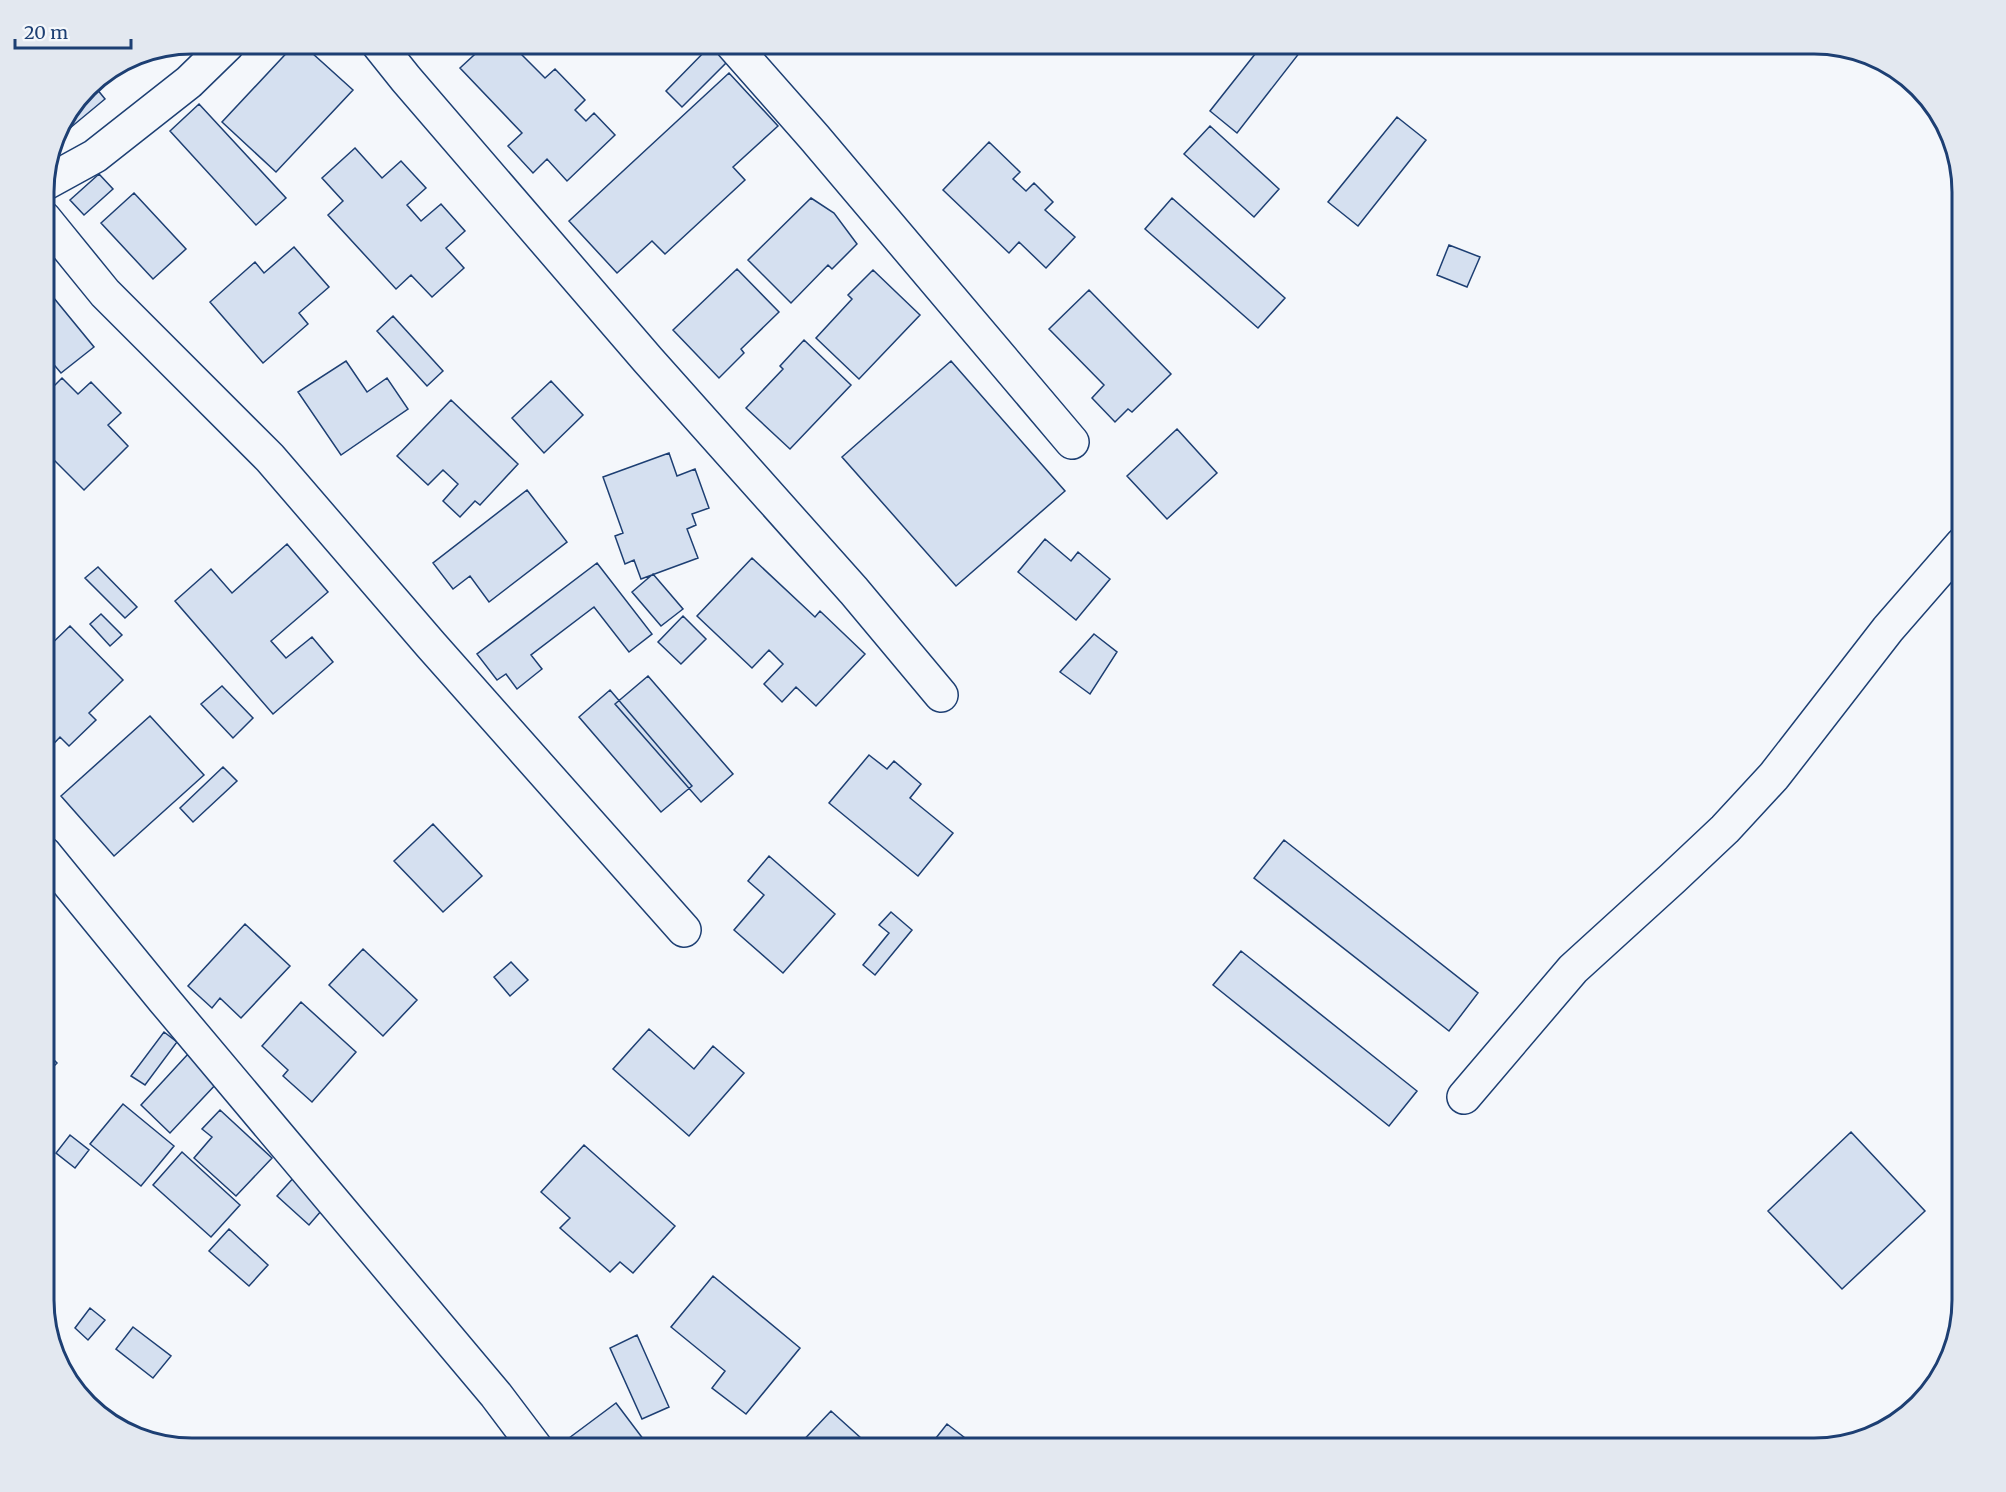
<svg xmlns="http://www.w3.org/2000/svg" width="2006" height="1492" viewBox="0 0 2006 1492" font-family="Merriweather,serif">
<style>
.building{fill:#d5e0f0;stroke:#1d3f73;stroke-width:1.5}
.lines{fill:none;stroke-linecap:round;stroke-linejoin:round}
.minor-casing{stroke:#1d3f73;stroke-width:36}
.minor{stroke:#f4f7fb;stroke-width:33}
.rim{fill:none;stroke:#1d3f73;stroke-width:3}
</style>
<rect width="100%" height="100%" fill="#f4f7fb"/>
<path class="building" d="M295 44H302L353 90 276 172 222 122Z
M486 44H511L545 78 555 69 585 100 575 110 586 121 594 113 615 135 567 181 547 159 533 173 508 146 522 133 460 68Z
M1263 44H1300L1304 47 1237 133 1210 111Z
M711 45 728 61 682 107 666 91Z
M729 73 778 126 733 167 745 180 665 254 652 241 617 273 569 221Z
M92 83 105 99 64 133 59 126Z
M199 104 286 198 256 225 170 131Z
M1397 117 1426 140 1358 226 1328 202Z
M1210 126 1279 189 1254 217 1184 154Z
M989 142 1020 172 1013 179 1026 191 1034 183 1053 202 1045 210 1075 237 1046 268 1019 242 1009 253 943 190Z
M355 148 382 178 401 161 426 188 407 205 421 221 441 204 465 231 446 248 464 268 432 297 411 275 396 289 328 215 343 201 322 178Z
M99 174 113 189 84 215 70 200Z
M134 193 186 249 153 279 101 223Z
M811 198 834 213 857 244 832 269 828 265 791 303 748 260Z
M1172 198 1285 298 1258 328 1145 229Z
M1449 245 1480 257 1467 287 1437 275Z
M294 247 329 287 299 313 308 324 263 363 210 302 255 262 264 273Z
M737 269 779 312 741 349 744 353 719 378 673 330Z
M873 270 920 315 859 379 816 338 852 299 848 295Z
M44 286 94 347 61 373 44 353Z
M1089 290 1171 374 1132 412 1128 409 1115 422 1092 398 1104 385 1049 329Z
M393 316 443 371 427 386 377 331Z
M804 340 851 385 790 449 746 408 783 369 780 366Z
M346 361 367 392 387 378 408 409 341 455 298 392Z
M951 361 1065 491 956 586 842 457Z
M62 378 78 394 91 382 121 413 108 425 128 446 84 490 44 450V396Z
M551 381 583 415 544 453 512 418Z
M451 400 518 464 480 505 475 501 460 517 443 501 458 484 443 470 428 485 397 456Z
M1177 429 1217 473 1167 519 1127 476Z
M669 453 677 476 695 469 709 508 692 514 696 525 687 529 698 558 641 579 634 560 625 564 615 536 623 533 603 477Z
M527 490 567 542 489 602 470 576 453 589 433 563Z
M1045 539 1071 561 1078 552 1110 579 1076 620 1018 572Z
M287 544 328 592 271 641 286 658 312 637 333 662 273 714 175 601 211 569 232 593Z
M752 558 815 617 820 611 865 654 816 706 796 687 782 702 764 684 783 664 769 650 752 668 697 616Z
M597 563 652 634 629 652 594 607 531 655 542 669 517 689 506 674 497 680 477 654Z
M98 567 137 607 125 618 85 578Z
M653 574 683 609 661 626 632 592Z
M101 614 122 635 110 646 90 624Z
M683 616 706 639 681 664 658 642Z
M70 626 123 680 89 713 96 720 69 746 60 737 44 754V651Z
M1094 634 1117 652 1090 694 1060 672Z
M648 676 733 774 701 802 615 704Z
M222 686 253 718 233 738 201 704Z
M610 690 692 786 661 812 579 717Z
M150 716 204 775 114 856 61 796Z
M869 755 887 769 894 761 921 784 910 798 953 833 918 876 829 803Z
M223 767 237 781 193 822 180 808Z
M433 824 482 876 443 912 394 861Z
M1284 840 1478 993 1449 1031 1254 878Z
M769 856 835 914 783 973 734 930 764 895 748 881Z
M891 912 912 930 875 975 863 965 889 933 879 925Z
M245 924 290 966 241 1018 220 998 212 1008 188 986Z
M363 949 417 1000 383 1036 329 985Z
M1241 951 1417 1091 1389 1126 1213 985Z
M511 962 528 980 510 996 494 977Z
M301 1002 356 1052 312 1102 283 1076 288 1070 262 1046Z
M649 1029 694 1069 713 1046 744 1073 689 1136 613 1069Z
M164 1032 177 1042 145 1085 131 1076Z
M44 1050 57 1063 44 1076Z
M188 1054 218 1082 170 1133 141 1105Z
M123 1104 174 1146 141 1186 90 1144Z
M220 1110 272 1158 236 1196 194 1158 212 1137 202 1129Z
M1851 1132 1925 1211 1842 1289 1768 1211Z
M70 1135 89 1150 75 1168 56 1153Z
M584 1145 675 1226 633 1273 620 1262 610 1272 560 1228 570 1218 541 1192Z
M182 1152 240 1205 211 1237 153 1185Z
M296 1175 328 1203 309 1225 277 1196Z
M229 1229 268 1265 249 1286 209 1251Z
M713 1276 800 1348 746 1414 712 1388 725 1371 671 1327Z
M90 1308 105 1320 88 1340 75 1328Z
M133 1327 171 1356 153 1378 116 1349Z
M637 1335 669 1407 642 1419 610 1348Z
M616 1403 650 1448H571L565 1441Z
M831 1411 872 1448H796Z
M947 1424 978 1448H928Z
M772 1438 783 1448H762Z"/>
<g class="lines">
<g class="minor-casing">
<path id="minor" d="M378 44 406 79 648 360 854 591 941 695
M732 44 814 137 1072 442
M44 184 95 156 189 82 228 44
M44 218 105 293 270 458 431 645 684 930
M44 853 164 1000 496 1395 536 1448
M1464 1097 1573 969 1673 878 1725 829 1774 776 1888 629 1962 544"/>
</g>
<use href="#minor" class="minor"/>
</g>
<path d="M0 0H2006V1492H0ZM192 54H1814A138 138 0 0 1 1952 192V1300A138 138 0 0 1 1814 1438H192A138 138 0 0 1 54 1300V192A138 138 0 0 1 192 54Z" fill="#e3e8f0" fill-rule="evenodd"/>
<path class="rim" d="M192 54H1814A138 138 0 0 1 1952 192V1300A138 138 0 0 1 1814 1438H192A138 138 0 0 1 54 1300V192A138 138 0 0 1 192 54Z"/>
<path d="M15 39v9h116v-9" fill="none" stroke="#1d3f73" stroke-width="3"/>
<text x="24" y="39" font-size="18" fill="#1d3f73" stroke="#f4f7fb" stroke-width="4.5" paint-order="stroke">20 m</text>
</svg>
